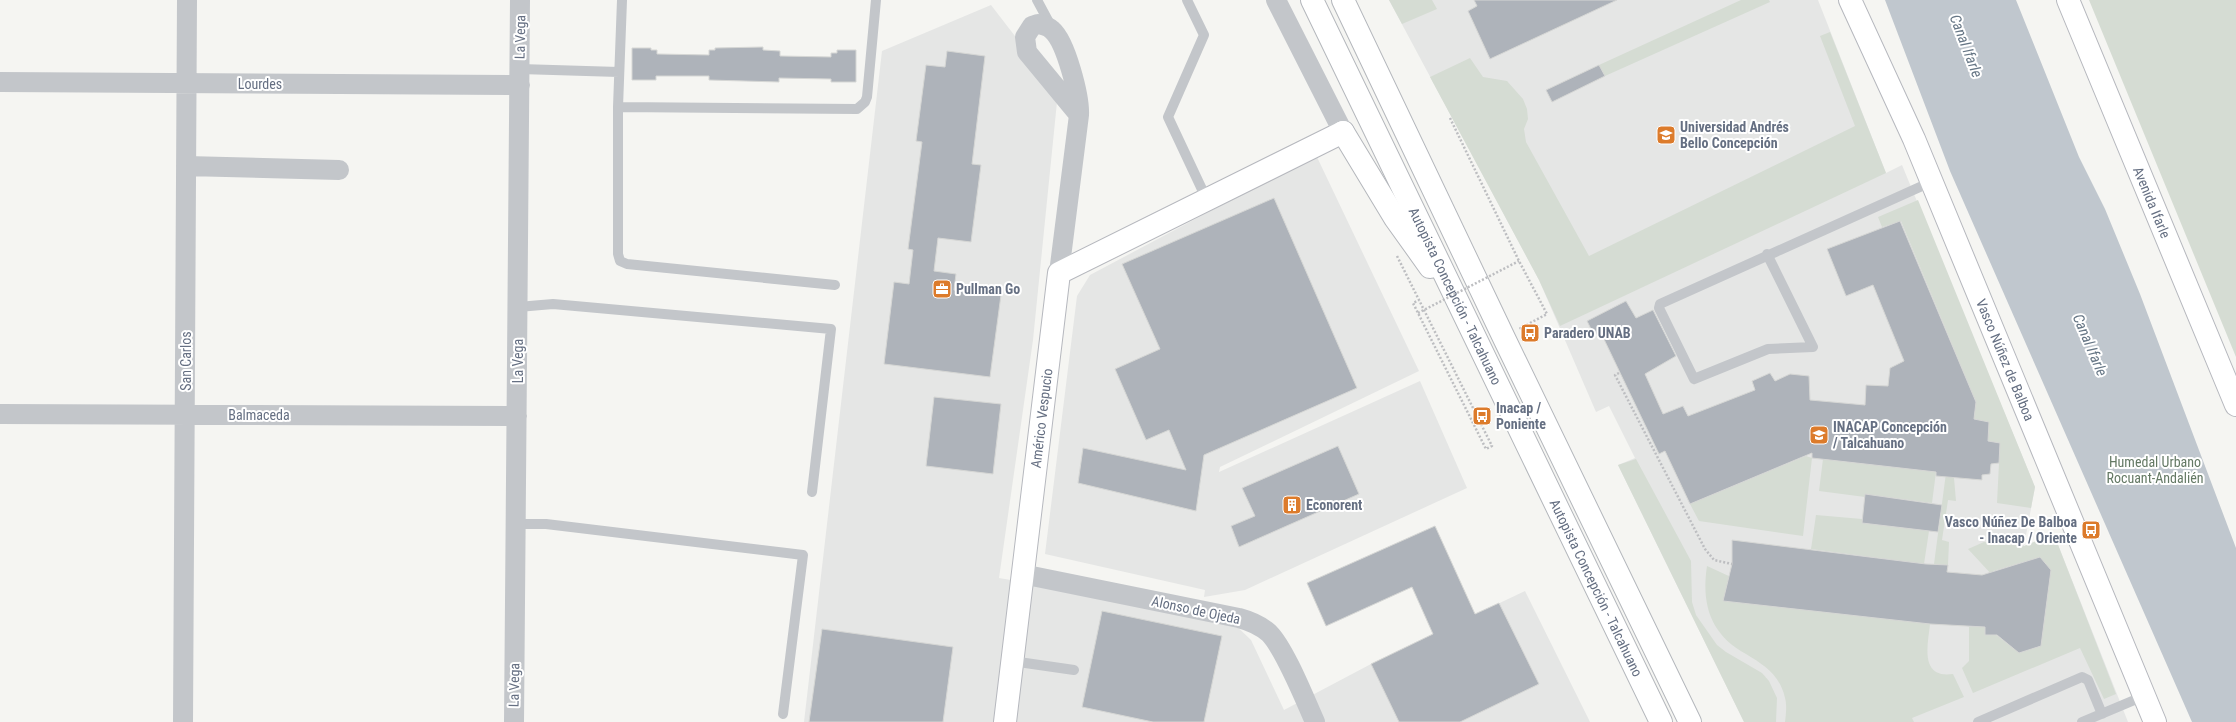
<svg xmlns="http://www.w3.org/2000/svg" width="2236" height="722" viewBox="0 0 2236 722" font-family="'Roboto Condensed',sans-serif">
<style>
.built{fill:#e5e6e5}
.green{fill:#d5dcd3}
.water{fill:#c0c7ce}
.building{fill:#aeb3ba;stroke:#d6d7d5}
.lines{fill:none;stroke-linecap:round;stroke-linejoin:round}
.secondary-casing{stroke:#b6b8be;stroke-width:24}
.primary-casing{stroke:#b4b7bc;stroke-width:24}
.path{stroke:#bdbec1;stroke-width:2.5;stroke-dasharray:2 2;stroke-linecap:butt}
.lane{stroke:#c3c6ca;stroke-width:10}
.street{stroke:#c3c6ca;stroke-width:20}
.secondary{stroke:#fff;stroke-width:22}
.primary{stroke:#fff;stroke-width:22}
.path-bridge{stroke:#bdbec1;stroke-width:2.5;stroke-dasharray:2 2;stroke-linecap:butt}
.labels{text-anchor:middle;dominant-baseline:central;stroke-width:4;stroke-linejoin:round;paint-order:stroke}
.street-label{font-size:14px;fill:#656f82;stroke:#fff}
.poi-label{font-size:14px;font-weight:bold;fill:#656f82;stroke:#fff;text-anchor:start}
.park-label{font-size:14px;fill:#647964;stroke:#fff}
.water-label{font-size:15px;font-style:italic;fill:#667685;stroke:#fff}
</style>
<rect width="100%" height="100%" fill="#f5f5f2"/>
<path class="built" d="M1389 0H1818L1886 173 1902 165 2035 487 2024 546 2047 537H2055L2128 722H1744L1618 465 1635 458 1609 406 1596 412 1539 280Z
M991 5 1058 92 1033 340 999 578 1228 618 1251 640 1284 710 1371 664 1525 591 1590 722H804L882 51Z
M1316 155 1419 371 1220 467 1219 472 1420 381 1467 488 1245 590 1204 597 1205 590 1045 554 1077 296 1090 275Z"/>
<path class="green" d="M1389 0H1432L1437 9 1402 24Z
M1741 0H1769L1770 2 1605 76 1599 65Z
M2089 0H2236V357Z
M1830 32 1886 173 1560 326 1539 280 1430 77 1470 58 1483 77 1507 81 1523 99 1527 109 1528 119 1524 129 1526 142 1589 256 1855 126 1820 36Z
M1918 200 2035 487 2031 508 1997 503 2000 443 1988 441 1989 422 1974 419 1976 402 1901 221 1882 227 1878 217Z
M1806 456 1812 458 1803 536 1699 521 1690 504Z
M1636 459 1691 561 1692 602 1696 615 1717 645 1726 652 1762 673 1769 681 1777 698 1776 722H1744L1618 465Z
M1823 459 1936 472 1932 503 1865 494V497L1819 491Z
M1946 473 1954 478 1956 501 1948 500 1942 540 1949 542 1948 565 1934 564Z
M1816 515 1862 519V523L1929 531 1924 564 1811 549Z
M2047 537H2055L2116 694 2104 699 2080 648 1973 693 1962 668 1969 661V627H1985V635H1990L1991 631 2019 653 2041 646 2051 570 2040 557 1993 571V576L1968 549 1984 542 2024 546Z
M1707 566 1731 577 1930 624C1928 644 1919 679 1953 674L1964 697 1912 718 1914 722H1785C1786 714 1787 705 1785 698 1780 675 1764 665 1746 654 1711 635 1701 605 1707 566Z"/>
<path class="water" d="M1885 0H2016L2079 157 2105 209 2140 294 2236 548V722H2192L1950 171Z"/>
<path class="building" d="M1474 0H1617L1490 59 1468 11 1477 6Z
M763 47V50L780 51V56L831 57V53H837V50H856V82H831V79L779 78V82L709 80V76H656V80H632V48H651V50H657V54L709 55V50H715V48Z
M947 51 985 56 972 164 981 165 971 242 938 238 934 271 956 274 954 290 1001 295 990 377 884 364 894 282 909 284 913 250 908 249 922 142 916 141 926 65 945 67Z
M1599 65 1605 76 1552 102 1546 90Z
M1274 198 1357 388 1204 455 1196 511 1078 483 1083 448 1186 470 1169 430 1146 440 1115 369 1160 349 1122 264Z
M1900 221 1976 402 1974 419 1989 422 1988 441 2000 443 1999 463 1991 464 1990 474 1982 475V480L1936 476V472L1812 458V453L1690 504 1665 451 1659 454 1601 333 1594 335 1587 321 1626 301 1636 318 1653 310 1676 356 1645 374 1663 414 1683 406 1688 416 1755 390 1752 381 1770 373 1775 381 1790 374 1809 376 1810 400 1865 405 1866 385 1888 386 1890 368 1904 361 1873 285 1846 296 1827 249Z
M934 397 1001 404 993 474 926 466Z
M1338 446 1359 494 1239 547 1231 526 1255 516 1242 488Z
M1865 494 1942 505 1938 532 1862 523Z
M1435 526 1475 614 1499 603 1539 684 1460 722H1399L1371 664 1433 634 1412 587 1326 626 1307 583Z
M1732 540 1926 564 1948 565 1947 572 1982 575 2040 557 2051 570 2041 646 2019 653 1997 635H1985V627L1930 624 1723 601 1732 564Z
M1102 611 1222 636 1204 722H1153L1082 707Z
M822 629 953 647 943 722H809Z"/>
<g class="lines">
<g class="secondary-casing">
<g id="secondary">
<path id="s1" d="M1850 0 1914 139 2155 722"/>
<path id="s2" d="M2068 0 2236 405"/>
<path id="s3" d="M1005 722 1059 273 1343 132"/>
</g>
</g>
<g class="primary-casing">
<g id="primary">
<path id="s4" d="M1312 0 1661 722"/>
<path d="M1343 0 1504 338 1690 722"/>
<path d="M1343 132 1395 218 1430 267"/>
</g>
</g>
<path class="path" d="M1450 118 1519 261 1547 314 1519 329
M1397 256 1492 446 1486 449 1413 303 1419 300
M1619 373 1615 375 1705 549 1714 560 1732 564"/>
<path class="lane" d="M622 0 618 107V254L620 261 627 264 835 285
M1037 0 1051 26
M1187 0 1204 35 1168 117 1207 200
M520 69 619 72
M618 107 857 109 865 102 867 97 876 0
M1767 254 1813 347 1768 349 1694 379 1659 308 1660 304 1931 182
M518 307 553 304 831 329 812 492
M516 524H546L803 555 783 714
M1012 661 1074 670
M1978 722 2082 677 2088 680 2102 714
M2082 722 2144 696"/>
<path class="street" d="M1276 0 1343 132
M0 82 520 85
M186 166 339 170
M1059 273 1079 115C1080 97 1066 42 1052 30 1048 26 1043 25 1038 24L1032 26 1025 37 1027 52 1079 115
M0 414 517 416
M1022 574 1239 618C1250 621 1260 625 1269 633 1285 649 1305 700 1315 722
M183 722 187 0
M514 722 520 0"/>
<use href="#secondary" class="secondary"/>
<use href="#primary" class="primary"/>
<path class="path-bridge" d="M1418 313 1519 261"/>
</g>
<defs>
<g id="university-square" transform="scale(1)"><rect x="-9" y="-9" width="18" height="18" rx="4" fill="#dc7b2b" stroke="#fff"/><path d="M0-5L7-2L0 1L-7-2ZM-4 1L0 2.5L4 1V4Q0 6-4 4Z" fill="#fff"/></g>
<g id="office-square" transform="scale(1)"><rect x="-9" y="-9" width="18" height="18" rx="4" fill="#dc7b2b" stroke="#fff"/><path d="M-6-3h4V-5.5h4V-3h4V5H-6ZM-1-4.5V-3h2v-1.5ZM-6 0V1H6V0Z" fill="#fff"/></g>
<g id="bus-square" transform="scale(1)"><rect x="-9" y="-9" width="18" height="18" rx="4" fill="#dc7b2b" stroke="#fff"/><path d="M-5-6H5V4H4V6H2V4H-2V6H-4V4H-5ZM-3.5-4V0h7V-4ZM-3.5 1.2v1.5H-2V1.2ZM2 1.2v1.5H3.5V1.2Z" fill="#fff"/></g>
<g id="building-square" transform="scale(1)"><rect x="-9" y="-9" width="18" height="18" rx="4" fill="#dc7b2b" stroke="#fff"/><path d="M-4-6H4V6H1V3H-1V6H-4ZM-2.5-4.3h1.7v1.8h-1.7ZM.8-4.3h1.7v1.8H.8ZM-2.5-1h1.7V.8h-1.7ZM.8-1h1.7V.8H.8Z" fill="#fff"/></g>
</defs>
<g fill-rule="evenodd">
<use href="#university-square" x="1666" y="135"/>
<use href="#office-square" x="942" y="289"/>
<use href="#bus-square" x="1530" y="333"/>
<use href="#bus-square" x="1482" y="416"/>
<use href="#university-square" x="1819" y="435"/>
<use href="#building-square" x="1292" y="505"/>
<use href="#bus-square" x="2091" y="530"/>
</g>
<g class="labels">
<g class="street-label">
<text transform="translate(520 37) rotate(-89)">La Vega</text>
<text x="260" y="84">Lourdes</text>
<text stroke="none"><textPath href="#s2" startOffset="219">Avenida Ifarle</textPath></text>
<text stroke="none"><textPath href="#s4" startOffset="329">Autopista Concepción - Talcahuano</textPath></text>
<text stroke="none"><textPath href="#s1" startOffset="392">Vasco Núñez de Balboa</textPath></text>
<text transform="translate(186 361) rotate(-90)">San Carlos</text>
<text transform="translate(518 361) rotate(-90)">La Vega</text>
<text x="259" y="415">Balmaceda</text>
<text stroke="none"><textPath href="#s3" startOffset="306">Américo Vespucio</textPath></text>
<text stroke="none"><textPath href="#s4" startOffset="653">Autopista Concepción - Talcahuano</textPath></text>
<text transform="translate(1196 610) rotate(12)">Alonso de Ojeda</text>
<text transform="translate(514 685) rotate(-89)">La Vega</text>
</g>
<g class="poi-label">
<text x="1680" y="127">Universidad Andrés<tspan x="1680" dy="16">Bello Concepción</tspan></text>
<text x="956" y="289">Pullman Go</text>
<text x="1544" y="333">Paradero UNAB</text>
<text x="1496" y="408">Inacap /<tspan x="1496" dy="16">Poniente</tspan></text>
<text x="1833" y="427">INACAP Concepción<tspan x="1833" dy="16">/ Talcahuano</tspan></text>
<text x="1306" y="505">Econorent</text>
<text x="2077" y="522" text-anchor="end">Vasco Núñez De Balboa<tspan x="2077" dy="16">- Inacap / Oriente</tspan></text>
</g>
<g class="park-label">
<text x="2155" y="462">Humedal Urbano<tspan x="2155" dy="16">Rocuant-Andalién</tspan></text>
</g>
<g class="water-label">
<text transform="translate(1966 46) rotate(69)">Canal Ifarle</text>
<text transform="translate(2090 345) rotate(67)">Canal Ifarle</text>
</g>
</g>
</svg>
